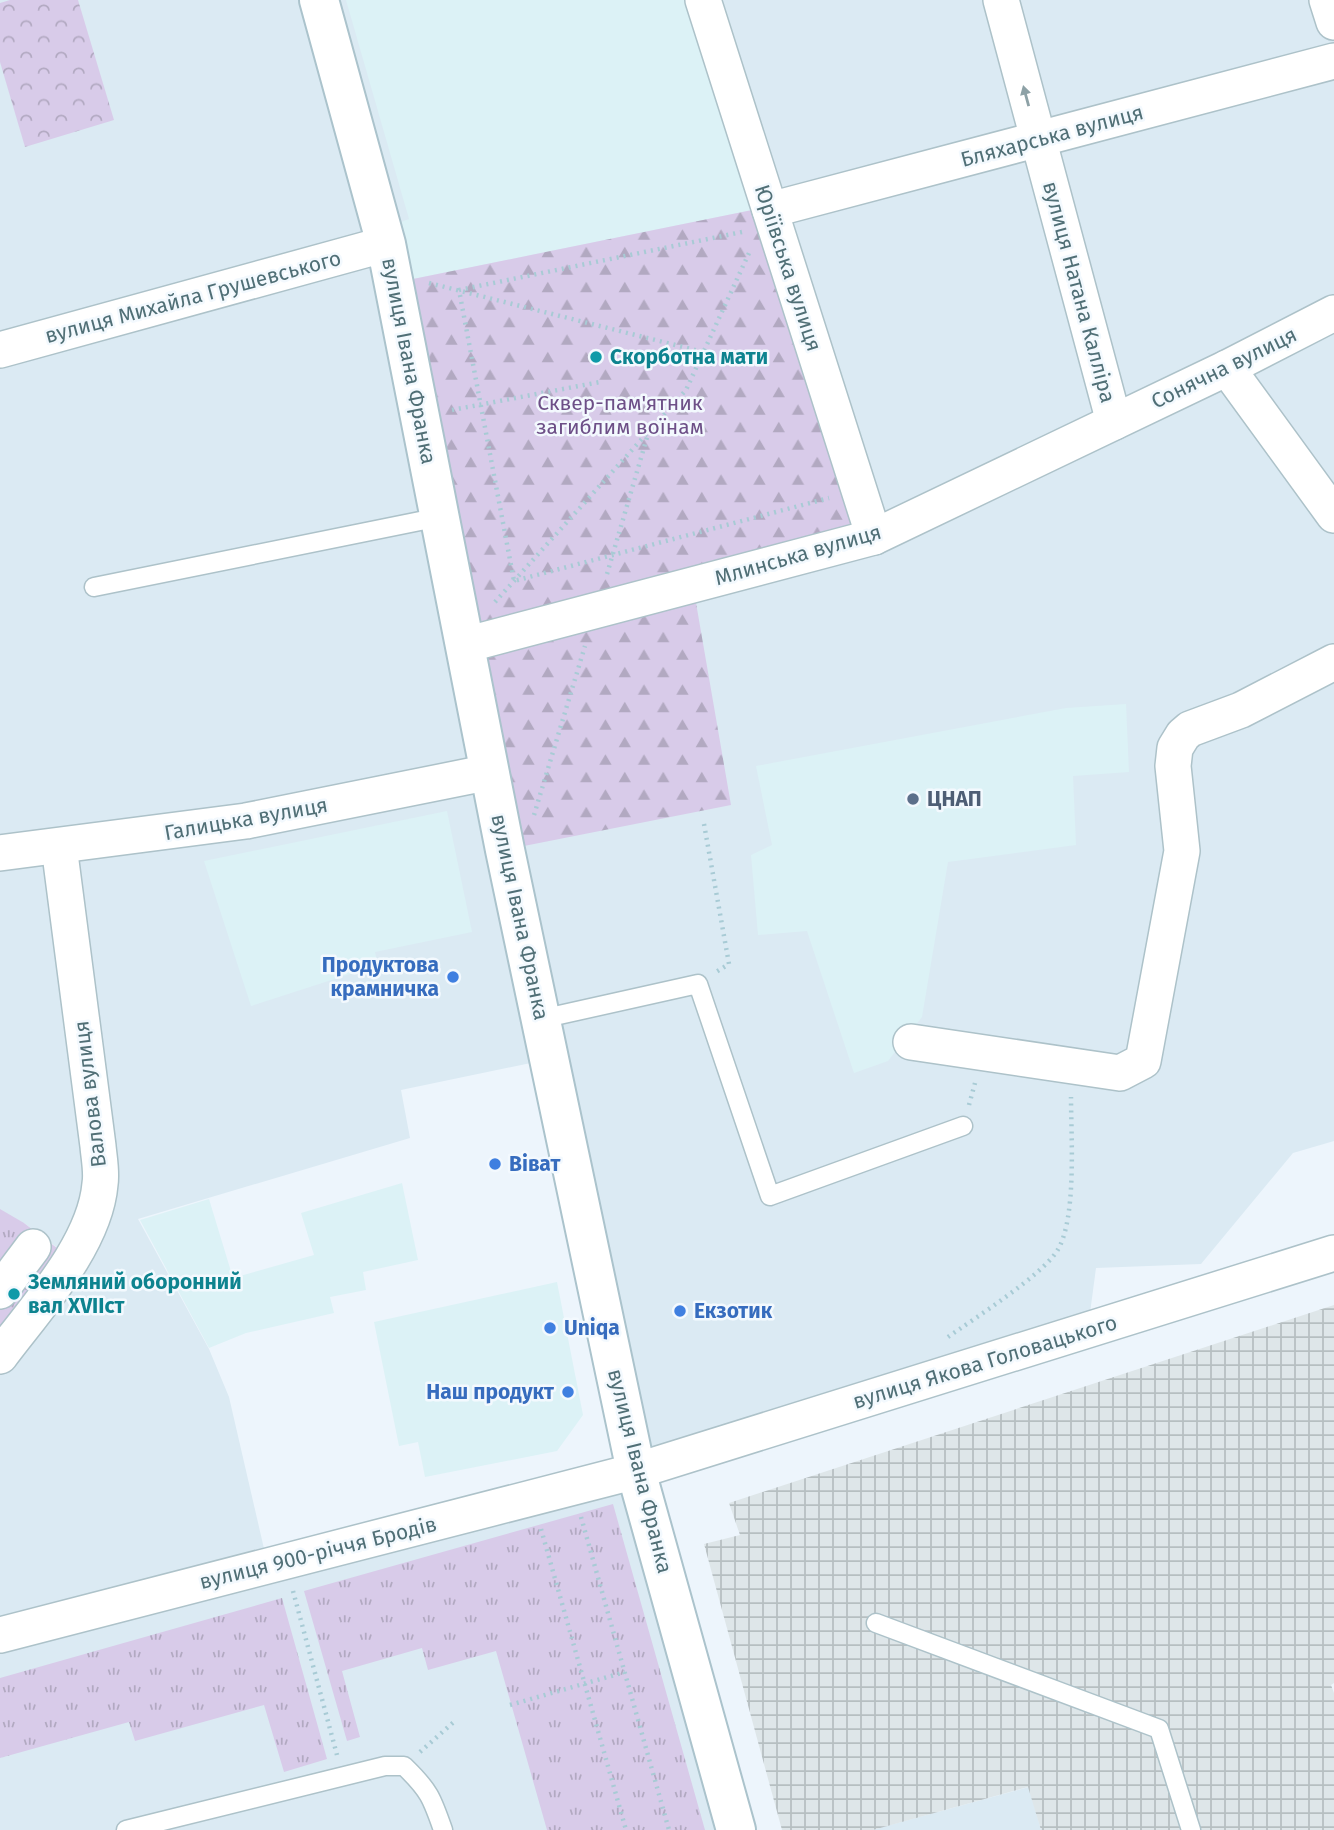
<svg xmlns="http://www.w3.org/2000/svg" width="1334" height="1830" viewBox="0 0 1334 1830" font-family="'Fira Sans',sans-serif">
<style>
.residential{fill:#dbeaf3}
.commercial{fill:#dcf2f6}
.industrial{fill:url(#industrial-grid)}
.grass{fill:url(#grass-tufts)}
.forest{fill:url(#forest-firs)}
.park{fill:url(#park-crowns)}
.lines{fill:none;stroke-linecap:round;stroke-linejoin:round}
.lane-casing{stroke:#adc2c9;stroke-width:21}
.street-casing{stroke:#adc2c9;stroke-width:38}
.secondary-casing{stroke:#abc3cc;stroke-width:42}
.path{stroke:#a8cbd5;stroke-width:4.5;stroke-dasharray:2 5;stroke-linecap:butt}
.lane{stroke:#fff;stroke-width:18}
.street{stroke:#fff;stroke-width:35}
.secondary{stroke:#fff;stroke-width:38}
.oneway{fill:#8da1a6}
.culture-dot{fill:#0f9aa8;stroke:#f3f9fe;stroke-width:2.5}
.service-dot{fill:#5c6f8a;stroke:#f3f9fe;stroke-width:2.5}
.shop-dot{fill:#3f7fe0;stroke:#f3f9fe;stroke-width:2.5}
.labels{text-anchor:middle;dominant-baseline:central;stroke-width:5;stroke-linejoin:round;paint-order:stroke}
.street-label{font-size:21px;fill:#506f76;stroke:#f3f9fe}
.culture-label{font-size:21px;font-weight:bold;fill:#0d838f;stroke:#f3f9fe;text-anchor:start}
.park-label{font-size:21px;fill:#6d4f87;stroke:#f3f9fe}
.service-label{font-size:21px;font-weight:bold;fill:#4e5e75;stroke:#f3f9fe;text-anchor:start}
.shop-label{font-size:21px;font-weight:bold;fill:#366cbe;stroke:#f3f9fe;text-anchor:start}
</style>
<defs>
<pattern id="industrial-grid" width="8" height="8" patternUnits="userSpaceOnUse" patternTransform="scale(1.75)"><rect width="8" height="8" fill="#dee6e9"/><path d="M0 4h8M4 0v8" fill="none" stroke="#b6bfc1"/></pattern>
<pattern id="grass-tufts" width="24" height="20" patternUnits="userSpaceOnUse" patternTransform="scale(1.75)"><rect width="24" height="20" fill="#d8cbe9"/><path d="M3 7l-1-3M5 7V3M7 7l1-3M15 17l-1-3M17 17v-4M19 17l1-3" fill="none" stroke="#b2a9c1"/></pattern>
<pattern id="forest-firs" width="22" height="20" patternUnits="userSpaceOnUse" patternTransform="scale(1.75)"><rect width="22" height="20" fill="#d8cbe9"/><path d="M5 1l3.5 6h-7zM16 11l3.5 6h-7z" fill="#b2a9c1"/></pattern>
<pattern id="park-crowns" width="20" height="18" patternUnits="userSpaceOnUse" patternTransform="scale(1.75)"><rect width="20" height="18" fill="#d8cbe9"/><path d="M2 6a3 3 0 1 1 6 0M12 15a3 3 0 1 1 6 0" fill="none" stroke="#b2a9c1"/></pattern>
</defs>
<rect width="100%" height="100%" fill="#edf5fc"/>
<g class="residential">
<polygon points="0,0 1327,0 1334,22 1334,1141 1293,1153 1201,1264 1096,1268 1088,1328 636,1470 550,1059 401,1090 410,1138 138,1219 209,1349 229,1397 268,1566 636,1471 736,1830 0,1830 0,1333 59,1249 24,1223 0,1255"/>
<polygon points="1029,1787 1041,1830 872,1830"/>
</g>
<g class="commercial">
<polygon points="346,0 696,0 762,208 413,279 401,222 409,219"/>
<polygon points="1126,704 1129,772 1073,776 1076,845 948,862 922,1017 888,1061 854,1073 807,931 758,935 751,855 772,845 756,766 1066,708"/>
<polygon points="447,811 472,932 375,952 378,965 251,1006 204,861"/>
<polygon points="402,1183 418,1260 363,1272 366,1290 330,1297 334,1313 246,1333 209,1348 140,1220 209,1199 233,1278 314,1255 301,1213"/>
<polygon points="557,1282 583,1415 557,1451 425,1477 418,1442 399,1446 374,1322"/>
</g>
<polygon class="industrial" points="1334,1305 1334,1683 1331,1685 1334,1693 1334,1830 1041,1830 1028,1787 873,1830 782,1830 704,1544 740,1535 729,1503"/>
<g class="grass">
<polygon points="0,1209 24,1223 61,1251 0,1332"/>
<polygon points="613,1504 705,1830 547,1830 496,1651 428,1670 422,1648 342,1671 360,1737 347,1741 304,1591"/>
<polygon points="282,1598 327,1759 284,1772 264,1705 135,1741 129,1722 0,1758 0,1678"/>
</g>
<polygon class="forest" points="762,208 861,530 695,597 731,805 524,846 413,279"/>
<polygon class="park" points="10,0 78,0 114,120 25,147 0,62 0,3"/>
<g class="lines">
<g class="lane-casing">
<g id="lane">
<polyline points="94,587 440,517"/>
<polyline points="541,1019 698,984 770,1196 963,1126"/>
<polyline points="876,1623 1159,1729 1191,1830"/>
<path d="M126,1830l259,-64h19c25,24 28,32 39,64"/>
</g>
</g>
<g class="street-casing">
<g id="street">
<polyline points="703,0 874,537"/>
<polyline points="1001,0 1114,422"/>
<polyline points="1327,0 1334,22"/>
<polyline points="770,210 1334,61"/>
<polyline points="0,350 386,244"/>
<polyline points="1227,368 1334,515"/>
<polyline points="465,645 874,537 1227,368 1334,313"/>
<polyline points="0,853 246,821 490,772"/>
<polyline points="911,1042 1120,1073 1143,1061 1182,851 1173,766 1175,748 1183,735 1190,729 1241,710 1334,662"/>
<polyline points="0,1291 33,1247"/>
<path d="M0,1356c35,-47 95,-111 100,-172 2,-12 -1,-26 -2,-38l-39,-300"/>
<polyline points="0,1635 636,1471 1334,1253"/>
</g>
</g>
<g class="secondary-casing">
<polyline id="secondary" points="319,0 386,244 505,850 636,1471 736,1830"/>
</g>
<g class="path">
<polyline points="742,232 459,290 514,581 829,498"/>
<polyline points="429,283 703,352"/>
<polyline points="452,410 600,382"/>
<polyline points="607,574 648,434"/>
<polyline points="495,602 686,390 749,253"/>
<polyline points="534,815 585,646"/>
<polyline points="704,824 729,964 716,972"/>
<polyline points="969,1105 975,1083"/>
<path d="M948,1337c27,-19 93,-61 109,-86 20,-31 14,-115 14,-154"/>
<polyline points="581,1517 669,1830"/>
<polyline points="541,1529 626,1830"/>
<polyline points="293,1591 337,1755"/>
<polyline points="510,1705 625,1672"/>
<polyline points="420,1752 456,1720"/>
</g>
<use href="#lane" class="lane"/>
<use href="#street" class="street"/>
<use href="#secondary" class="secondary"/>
</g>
<defs><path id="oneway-solid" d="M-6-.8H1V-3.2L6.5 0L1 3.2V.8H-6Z" transform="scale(1.75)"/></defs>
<use class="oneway" href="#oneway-solid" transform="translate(1026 96) rotate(-105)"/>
<g class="culture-dot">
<circle cx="596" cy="357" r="7"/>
<circle cx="14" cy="1294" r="7"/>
</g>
<circle class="service-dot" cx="913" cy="799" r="7"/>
<g class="shop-dot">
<circle cx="453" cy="977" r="7"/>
<circle cx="495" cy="1164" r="7"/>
<circle cx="680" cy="1311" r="7"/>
<circle cx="550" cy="1328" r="7"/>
<circle cx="568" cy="1392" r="7"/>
</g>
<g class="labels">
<g class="street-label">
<text transform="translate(1052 136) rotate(-15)">Бляхарська вулиця</text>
<text transform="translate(788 268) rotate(72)">Юріївська вулиця</text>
<text transform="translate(1079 292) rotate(75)">вулиця Натана Калліра</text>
<text transform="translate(193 297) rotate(-15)">вулиця Михайла Грушевського</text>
<text transform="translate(409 361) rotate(79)">вулиця Івана Франка</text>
<text transform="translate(1224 368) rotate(-26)">Сонячна вулиця</text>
<text transform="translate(798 555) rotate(-16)">Млинська вулиця</text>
<text transform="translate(246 819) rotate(-10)">Галицька вулиця</text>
<text transform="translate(520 917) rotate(78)">вулиця Івана Франка</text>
<text transform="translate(90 1094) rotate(-97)">Валова вулиця</text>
<text transform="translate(985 1362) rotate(-17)">вулиця Якова Головацького</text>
<text transform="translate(640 1471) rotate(76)">вулиця Івана Франка</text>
<text transform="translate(318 1553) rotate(-14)">вулиця 900-річчя Бродів</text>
</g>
<g class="culture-label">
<text x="610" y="357">Cкорботна мати</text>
<text x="28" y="1282">Земляний оборонний<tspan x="28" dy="24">вал XVIIст</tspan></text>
</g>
<g class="park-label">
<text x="620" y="403">Сквер-пам'ятник<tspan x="620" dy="24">загиблим воїнам</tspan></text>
</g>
<g class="service-label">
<text x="927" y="799">ЦНАП</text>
</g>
<g class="shop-label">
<text x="439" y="965" text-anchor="end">Продуктова<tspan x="439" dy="24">крамничка</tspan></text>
<text x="509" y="1164">Віват</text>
<text x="694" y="1311">Екзотик</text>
<text x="564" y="1328">Uniqa</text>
<text x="554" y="1392" text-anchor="end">Наш продукт</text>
</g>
</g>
</svg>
